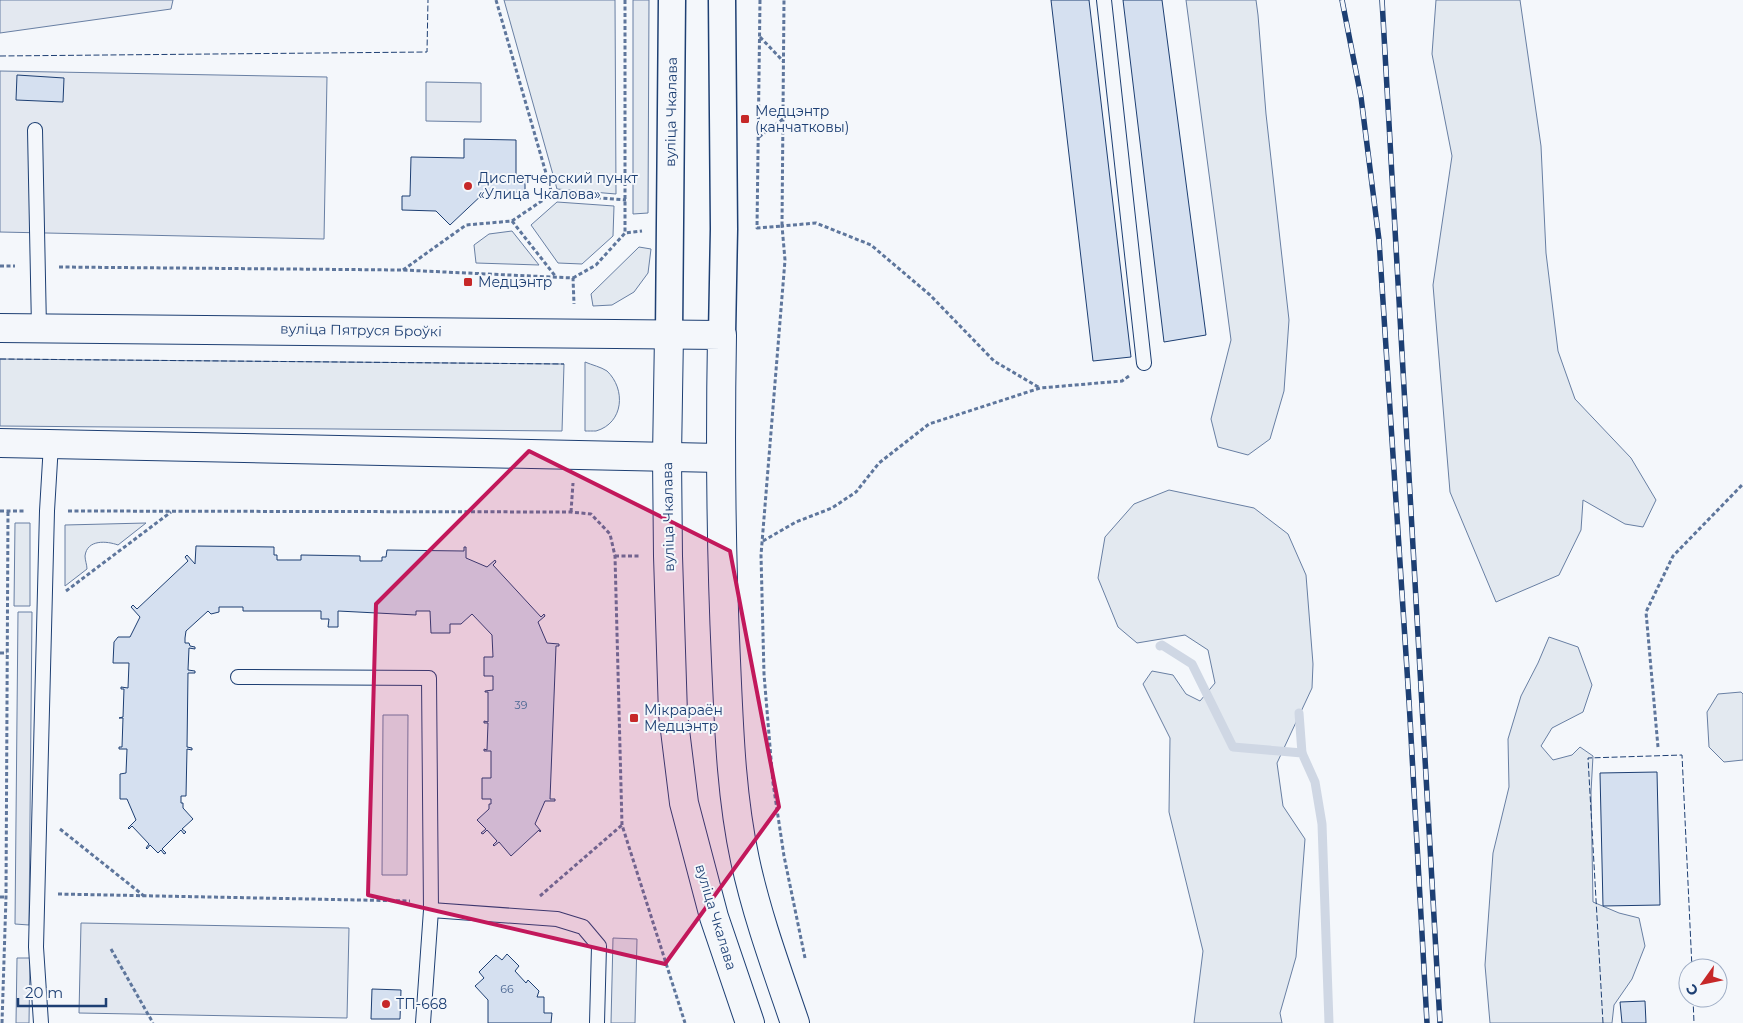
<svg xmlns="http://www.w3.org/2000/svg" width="1743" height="1023" viewBox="0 0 1743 1023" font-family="Montserrat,sans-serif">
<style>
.green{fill:#e3e9f0;stroke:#687fa3}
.parking{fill:#e3e8f0;stroke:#687fa3}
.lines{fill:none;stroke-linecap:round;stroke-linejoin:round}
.stream{stroke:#cfd7e4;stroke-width:9}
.building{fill:#d5e0f0;stroke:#1d3f73}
.service-casing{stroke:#1d3f73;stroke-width:16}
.minor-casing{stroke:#1d3f73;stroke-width:29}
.secondary-casing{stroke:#1d3f73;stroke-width:30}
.path{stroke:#5e769c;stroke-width:3;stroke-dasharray:4 2.5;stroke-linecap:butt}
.service{stroke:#f4f7fb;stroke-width:14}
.minor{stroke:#f4f7fb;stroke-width:26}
.secondary{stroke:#f4f7fb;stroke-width:28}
.rail-casing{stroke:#1d3f73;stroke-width:5.5}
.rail{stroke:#f4f7fb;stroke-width:4;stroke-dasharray:11;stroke-linecap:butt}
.fence{stroke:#1d3f73;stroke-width:1;stroke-dasharray:6 2.5;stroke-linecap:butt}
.marked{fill:#c2185b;fill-opacity:0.2;stroke:#c2185b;stroke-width:4;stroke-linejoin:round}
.poi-dot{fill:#c62828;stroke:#f4f7fb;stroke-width:2}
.labels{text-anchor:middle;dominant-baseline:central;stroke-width:4;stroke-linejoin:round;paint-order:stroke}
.number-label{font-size:11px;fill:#4b6792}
.poi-label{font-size:14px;fill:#1d3f73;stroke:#f4f7fb;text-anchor:start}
.street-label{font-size:14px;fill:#1d3f73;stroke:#f4f7fb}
</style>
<rect width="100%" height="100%" fill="#f4f7fb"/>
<g class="green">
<polygon points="504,0 615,0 616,194 557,189"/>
<polygon points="633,0 649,0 648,213 633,214"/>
<polygon points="1186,0 1256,0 1258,15 1266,114 1289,320 1284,391 1270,439 1248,455 1218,447 1211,419 1231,340"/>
<polygon points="1436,0 1520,0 1541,146 1546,253 1558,351 1575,399 1631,458 1656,500 1643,527 1625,524 1583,500 1581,530 1559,575 1496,602 1450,492 1433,285 1452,156 1432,54"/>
<polygon points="557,202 614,206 613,236 582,264 558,263 531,225"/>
<polygon points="512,231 539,265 476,263 474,245 489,234"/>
<polygon points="639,247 651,249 648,273 634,292 612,305 593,306 591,294"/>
<polygon points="0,359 564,364 562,431 0,426"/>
<path d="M585,362c7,3 16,5 22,9 19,18 17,52 -11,60 -3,0 -8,0 -11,0z"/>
<polygon points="1169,490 1254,508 1288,534 1306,575 1313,664 1312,688 1277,763 1283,806 1305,839 1296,957 1280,1013 1282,1023 1194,1023 1203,951 1169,812 1170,738 1143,684 1152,671 1173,675 1186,694 1200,701 1215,683 1208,650 1185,635 1137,643 1118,627 1098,578 1105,537 1134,504"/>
<polygon points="15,523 30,523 30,606 14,606"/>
<path d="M146,523l-28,22c-11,-4 -31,-6 -33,11 0,4 2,9 2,13l-22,17v-61z"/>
<polygon points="1549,637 1578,647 1592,685 1583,712 1552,728 1541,746 1553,760 1572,755 1580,747 1593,756 1591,792 1593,902 1619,913 1639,918 1645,946 1632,979 1614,1005 1612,1023 1490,1023 1485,965 1493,853 1509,787 1508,739 1521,696 1538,663"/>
<polygon points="1741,692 1743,694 1743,760 1724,762 1709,747 1707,712 1718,694"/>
</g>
<g class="parking">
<polygon points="0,0 173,0 171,9 0,33"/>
<polygon points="0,71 327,77 324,239 0,232"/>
<polygon points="426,82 481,83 481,122 426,121"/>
<polygon points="18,612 32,612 29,925 15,924"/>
<polygon points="383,715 408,715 407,875 382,875"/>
<polygon points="81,923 349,928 347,1018 79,1013"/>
<polygon points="613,938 637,939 635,1023 611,1023"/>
<polygon points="17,958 30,958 29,1023 16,1023"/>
</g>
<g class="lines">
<g class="stream">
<polyline points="1160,646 1162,645 1192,664 1233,747 1302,753 1315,782 1322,824 1329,1023"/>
<polyline points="1299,713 1302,753"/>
</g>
</g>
<g class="building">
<polygon points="1051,0 1089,0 1131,357 1093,361"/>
<polygon points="1123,0 1162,0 1206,335 1164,342"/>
<polygon points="17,75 64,78 63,102 16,100"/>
<polygon points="464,139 516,140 516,179 525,180 525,192 485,192 450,225 436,211 402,210 402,196 410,196 411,157 464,158"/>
<polygon points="196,546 274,547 274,555 277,555 277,560 301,560 301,555 360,556 360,561 382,561 382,557 386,557 387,550 464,551 464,547 466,547 466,558 487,567 495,560 496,562 493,565 541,617 544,614 545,616 538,622 547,643 559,644 559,646 556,646 550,799 555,799 555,801 545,801 535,824 541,831 540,832 539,830 511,856 499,842 494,846 493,845 497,841 487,830 483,834 481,833 486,829 477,820 489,809 489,804 491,804 491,799 482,799 482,778 491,778 491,751 484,751 484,749 487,750 488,723 484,723 484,721 488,722 488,692 485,692 485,691 493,690 493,676 484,676 484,657 493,657 492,635 472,614 461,624 450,624 450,633 431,633 430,611 416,611 416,615 338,611 338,627 328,627 329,619 321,619 321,611 243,611 243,607 219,607 219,612 211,614 208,611 186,631 185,638 185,643 189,643 190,646 195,647 195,649 189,648 188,670 195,671 195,673 188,673 187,747 192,748 192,750 187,749 186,796 181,796 181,803 183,803 183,808 193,819 182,829 186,832 184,834 181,830 162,849 166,853 164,854 161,850 158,853 150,845 147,849 146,848 149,844 132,826 129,829 128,828 136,820 127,799 120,799 120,774 126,773 127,749 119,749 119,747 122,747 123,718 119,718 123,717 124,689 121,689 121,687 128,688 129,663 113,663 114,642 118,637 130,637 140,617 131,607 133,605 137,609 188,561 185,557 187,555 195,564"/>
<polygon points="1657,772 1660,905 1603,906 1600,773"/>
<polygon points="507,954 519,966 515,971 526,983 528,980 539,991 537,997 544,997 544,1013 552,1013 551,1023 488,1023 488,1000 475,986 484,978 479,972 496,955 502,960"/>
<polygon points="372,989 401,990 400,1019 371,1019"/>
<polygon points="1645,1001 1646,1023 1622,1023 1620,1002"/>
</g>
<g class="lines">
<g class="service-casing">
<g id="service">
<polyline points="1104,0 1144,363"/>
<polyline points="35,130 39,328"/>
<polyline points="238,677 429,678 431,910 423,1023"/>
<polyline points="431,910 557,919 583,927 599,946 597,1023"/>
<polyline points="41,1023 36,947 47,511 51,444"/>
</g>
</g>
<g class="minor-casing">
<g id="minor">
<polyline points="722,0 724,229 722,335"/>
<polyline points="669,334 672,0"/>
</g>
</g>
<g class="secondary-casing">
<g id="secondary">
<path d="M0,328l722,7c-2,109 -1,217 4,326 3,67 5,134 19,199 12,56 32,110 50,163"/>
<polyline points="669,334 667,457 668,556 673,714 684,803 714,917 750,1023"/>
<polyline points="0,443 720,458"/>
</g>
</g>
<g class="path">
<polyline points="496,0 552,194 626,200"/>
<polyline points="625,0 625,233"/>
<polyline points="760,0 757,228 782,226 784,0"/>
<polyline points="760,37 783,61"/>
<polyline points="759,137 783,119"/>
<polyline points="512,221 556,277"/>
<polyline points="0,266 15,266"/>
<polyline points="59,267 402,270 573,278 574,304"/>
<polyline points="403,270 466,225 512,221 552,194"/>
<polyline points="573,278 596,265 625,233 642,231"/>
<polyline points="0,511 25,511"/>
<polyline points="68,511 571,512 591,514 610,534 615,556 622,825 685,1023"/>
<polyline points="571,512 573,483"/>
<polyline points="763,541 796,522 832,508 856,492 879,463 929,424 1040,388 1122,381 1129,376"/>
<polyline points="615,556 639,556"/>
<polyline points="66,591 171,512"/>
<polyline points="0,653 7,653"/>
<polyline points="1658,747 1646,612 1673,556 1743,484"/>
<polyline points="60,829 144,896"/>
<polyline points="58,894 410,901"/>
<polyline points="540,896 622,825"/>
<polyline points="0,897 6,897"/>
<polyline points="111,949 153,1023"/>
<polyline points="805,958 784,856 773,783 764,674 761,555 785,260 782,226 816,223 871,245 930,295 994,361 1040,388"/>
<polyline points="2,1023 6,897 8,511"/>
</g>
<use href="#service" class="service"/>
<use href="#minor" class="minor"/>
<use href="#secondary" class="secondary"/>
<g class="rail-casing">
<g id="rail">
<polyline points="1342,0 1361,97 1379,240 1409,701 1427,1023"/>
<polyline points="1382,0 1440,1023"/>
</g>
</g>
<use href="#rail" class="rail"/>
<g class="fence">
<polyline points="0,56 427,52 428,0"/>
<polyline points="0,359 564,364"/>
<polyline points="1693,998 1694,1023"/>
<polyline points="1603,1023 1588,758 1682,755 1692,968"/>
</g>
</g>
<path class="marked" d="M529,451l201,100 49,256 -114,157 -297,-69 8,-291z"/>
<g class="poi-dot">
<rect x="740" y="114" width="10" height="10" rx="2.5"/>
<circle cx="468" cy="186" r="5"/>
<rect x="463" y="277" width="10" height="10" rx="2.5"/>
<rect x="629" y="713" width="10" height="10" rx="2.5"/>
<circle cx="386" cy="1004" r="5"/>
</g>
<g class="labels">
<g class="number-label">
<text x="521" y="705">39</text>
<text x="507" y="989">66</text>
</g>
<g class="poi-label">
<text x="755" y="111">Медцэнтр<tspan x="755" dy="16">(канчатковы)</tspan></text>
<text x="478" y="178">Диспетчерский пункт<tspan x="478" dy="16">«Улица Чкалова»</tspan></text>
<text x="478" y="282">Медцэнтр</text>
<text x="644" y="710">Мікрараён<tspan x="644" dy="16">Медцэнтр</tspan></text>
<text x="396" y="1004">ТП-668</text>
</g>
<g class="street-label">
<text transform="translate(671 112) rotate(-89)">вуліца Чкалава</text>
<text transform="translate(361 330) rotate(1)">вуліца Пятруся Броўкі</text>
<text transform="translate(668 517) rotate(-91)">вуліца Чкалава</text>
<text transform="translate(716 917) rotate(73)">вуліца Чкалава</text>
</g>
</g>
<g transform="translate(1703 983) rotate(237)"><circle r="24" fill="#f4f7fb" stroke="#9eadc5"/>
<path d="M0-4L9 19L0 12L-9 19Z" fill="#c62828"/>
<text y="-8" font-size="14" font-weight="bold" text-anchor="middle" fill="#1d3f73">С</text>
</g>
<path d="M18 998v8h88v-8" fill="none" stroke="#1d3f73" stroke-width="2.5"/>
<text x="25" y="998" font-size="15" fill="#1d3f73" stroke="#f4f7fb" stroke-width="4" paint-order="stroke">20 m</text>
</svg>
